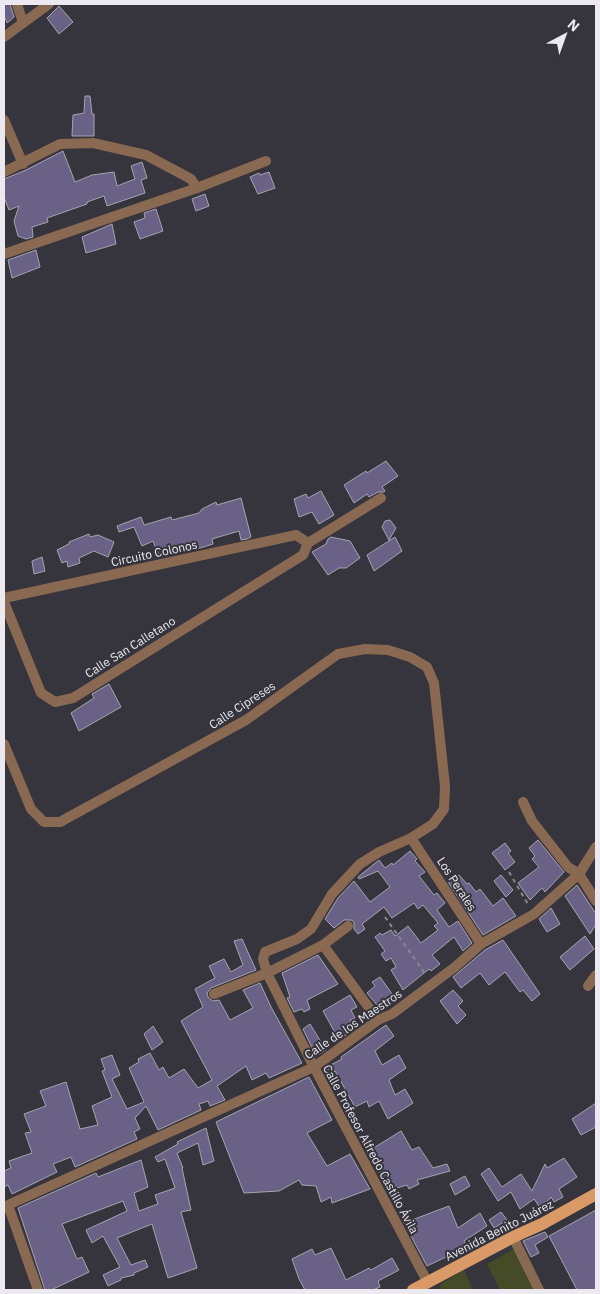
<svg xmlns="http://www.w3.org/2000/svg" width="600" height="1294" viewBox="0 0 600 1294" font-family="'IBM Plex Sans',sans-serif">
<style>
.green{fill:#454b26}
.building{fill:#6a6186;stroke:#a6a4ae}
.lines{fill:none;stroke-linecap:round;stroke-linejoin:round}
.path{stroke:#8a8890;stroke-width:2;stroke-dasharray:4 4;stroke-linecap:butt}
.minor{stroke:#896951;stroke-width:10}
.major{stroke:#da9a67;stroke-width:12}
.labels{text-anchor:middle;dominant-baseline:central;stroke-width:4;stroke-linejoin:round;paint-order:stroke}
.street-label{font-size:12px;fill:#eceaf0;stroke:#36343d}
</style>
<rect width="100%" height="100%" fill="#36343d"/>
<g class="green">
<polygon points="514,1249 533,1290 500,1290 487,1264"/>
<polygon points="464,1270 473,1290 442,1290 439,1285"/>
</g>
<g class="building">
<polygon points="4,4 10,4 14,17 7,23 4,15"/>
<polygon points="59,6 73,22 59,34 47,18"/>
<polygon points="85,96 90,96 92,114 94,114 94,136 72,136 73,115 84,113"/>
<polygon points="63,151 75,182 92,175 114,172 117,186 135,179 131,166 142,162 147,178 141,180 145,193 107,206 104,196 87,202 87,204 47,218 48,222 32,227 33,237 26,239 18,236 14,221 19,206 9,210 4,197 4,179 26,170"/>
<polygon points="269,172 275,188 258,194 250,177 259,173 260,175"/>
<polygon points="205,194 209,206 196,211 192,199"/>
<polygon points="156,209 163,231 140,239 134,222 145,218 144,213"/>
<polygon points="112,224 116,244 86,253 82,237"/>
<polygon points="36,250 40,267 12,278 8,260"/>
<polygon points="386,461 398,476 382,487 385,491 384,492 378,492 369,497 367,494 354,503 344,485 366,471 367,473"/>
<polygon points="321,491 334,515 319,524 312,512 299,517 294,499 306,494 308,498"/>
<polygon points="241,498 251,537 247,539 241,540 239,531 212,539 213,544 197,549 195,541 158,554 153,541 142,546 134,527 119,532 117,526 141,517 144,525 171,517 172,520 199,513 202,509 216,502 217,505"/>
<polygon points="390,520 396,528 389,540 382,527 385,521"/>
<polygon points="89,534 90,537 98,535 114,542 108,557 94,551 79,558 80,563 68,567 67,561 62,563 57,550 69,544 69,542"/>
<polygon points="331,537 350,541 360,558 346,568 339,568 328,575 312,552 326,544 328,539"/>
<polygon points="395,537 402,551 374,571 367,555"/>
<polygon points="42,557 45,571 34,574 32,561"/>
<polygon points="109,684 121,707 79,731 71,713 94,698 92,694"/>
<polygon points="538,840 564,872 545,892 542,888 530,900 518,883 539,867 532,859 535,856 529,848"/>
<polygon points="505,843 511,851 508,853 515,862 505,870 492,853"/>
<polygon points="410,851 417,859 415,861 425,872 419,876 434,895 437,893 445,903 437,910 449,927 458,921 472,943 463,951 454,937 432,955 440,964 431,971 429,969 403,990 391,970 396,967 391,958 386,961 381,954 385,951 375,937 380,933 382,935 391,930 395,936 408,926 421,943 438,930 434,926 438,923 423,905 418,909 414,903 392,918 384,907 362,924 365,929 358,934 354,929 354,922 351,920 344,920 334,928 325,919 338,898 354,881 370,902 390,887 378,871 359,879 358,877 379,860 385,868 392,863 393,865"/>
<polygon points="459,875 467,884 469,883 476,892 480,889 493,906 503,898 516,916 483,935 448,882"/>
<polygon points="501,875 513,890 506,897 494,881"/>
<polygon points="577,885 596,914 596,924 590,934 565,896"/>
<polygon points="551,908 560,924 547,932 539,919"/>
<polygon points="585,936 594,949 570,970 560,957"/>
<polygon points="242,939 256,970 211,988 207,993 208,997 213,1001 219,1000 230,1020 253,1008 243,990 260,983 271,1007 302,1063 269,1078 266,1073 252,1080 246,1066 217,1086 225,1100 210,1106 208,1101 199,1104 201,1110 158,1130 146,1106 135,1118 140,1129 134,1132 137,1139 75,1167 71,1157 53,1164 57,1172 12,1194 8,1185 4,1187 4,1171 11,1168 9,1161 32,1153 25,1133 31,1132 24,1114 46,1106 40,1091 66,1082 80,1129 98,1125 92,1106 112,1097 102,1071 105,1070 101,1059 112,1055 120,1075 112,1079 127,1109 144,1102 129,1068 139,1062 138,1059 150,1053 159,1070 163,1067 169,1078 184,1069 198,1088 212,1080 181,1021 203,1007 195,989 215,978 209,966 224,959 231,972 243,965 234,941"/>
<polygon points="503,940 540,994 532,1001 523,990 520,992 505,972 489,985 480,973 461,988 453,977 485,950"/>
<polygon points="318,955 338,984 307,1000 310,1009 304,1012 302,1009 294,1012 287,998 290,997 282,973"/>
<polygon points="380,977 395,998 381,1010 367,993 375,986 372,982"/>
<polygon points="453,990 463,1001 458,1006 466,1015 457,1024 440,1001"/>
<polygon points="350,995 357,1007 351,1010 355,1018 350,1020 355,1028 339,1040 323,1011"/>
<polygon points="310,1024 326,1050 316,1056 303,1029"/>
<polygon points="386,1025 394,1036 375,1051 382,1065 399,1055 406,1068 389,1080 395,1095 405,1089 413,1103 388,1119 379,1101 369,1107 367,1101 355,1107 335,1071 326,1076 323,1069 342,1059 341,1057"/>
<polygon points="153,1026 163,1042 152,1050 144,1034"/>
<polygon points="309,1077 332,1120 307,1133 327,1166 350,1154 370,1189 332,1203 331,1197 321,1202 316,1186 302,1185 299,1180 279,1191 244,1193 216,1122"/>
<polygon points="596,1103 596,1127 581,1135 572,1119"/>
<polygon points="206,1128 214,1161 203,1165 198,1143 177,1153 183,1168 182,1168 191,1210 181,1212 197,1268 168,1278 152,1224 117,1238 131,1265 145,1260 148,1267 134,1273 134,1275 121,1278 121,1280 108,1286 103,1275 120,1267 103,1236 92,1243 86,1230 127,1211 123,1201 62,1224 77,1259 82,1257 89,1272 51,1290 45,1290 18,1208 96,1173 98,1177 141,1160 148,1187 134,1193 139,1211 158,1204 155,1195 175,1188 165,1159 158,1162 155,1157 178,1144 177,1142"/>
<polygon points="401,1131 412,1150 419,1147 433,1168 447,1164 450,1171 417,1180 419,1184 409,1189 407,1185 390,1190 367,1152"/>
<polygon points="564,1158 577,1177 559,1189 563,1197 554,1202 551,1197 541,1209 534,1199 520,1209 511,1192 498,1201 481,1174 489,1168 502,1187 521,1174 532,1191 545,1164 547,1168"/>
<polygon points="465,1176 470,1186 455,1195 450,1184"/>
<polygon points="449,1206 458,1228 480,1213 487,1226 464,1241 467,1247 427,1266 404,1223"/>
<polygon points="596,1210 596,1290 577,1290 549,1236"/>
<polygon points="501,1212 507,1220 494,1228 489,1220"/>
<polygon points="545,1232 548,1237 535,1245 539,1253 531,1257 523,1241"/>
<polygon points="331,1248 346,1280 369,1268 371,1270 392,1258 399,1270 378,1281 380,1287 373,1290 305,1290 299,1279 292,1259 312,1249 315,1255"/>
</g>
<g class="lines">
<g class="path">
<polyline points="509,872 529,906"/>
<polyline points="385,917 426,975"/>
</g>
<g class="minor">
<polyline points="17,4 23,23"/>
<polyline points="4,37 49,4"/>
<polyline points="4,120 23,164"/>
<polyline points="4,172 60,144 93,143 146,155 191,179 197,188"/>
<polyline points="4,254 197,188 266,161"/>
<polyline points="308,543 381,498"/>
<polyline points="4,598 296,535 308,543"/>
<polyline points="4,602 41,693 55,702 73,698 303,555 308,543"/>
<polyline points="4,744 31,809 44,822 60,822 246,720 338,654 365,649 388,650 410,657 427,667 434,683 445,786 444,809 433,824 411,838 379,852 360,864 332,894 311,929 297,939 265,952 263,959 267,973 314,1067 428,1283"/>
<polyline points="523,802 532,821 568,867 579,874 596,901"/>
<polyline points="411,838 481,944"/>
<polyline points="323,945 378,1020"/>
<polyline points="588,986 596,975"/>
<polyline points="214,994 267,973 323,945 348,926"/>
<polyline points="513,1237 539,1290"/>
<polyline points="38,1290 8,1205 314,1067 378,1020 392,1014 455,967 481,944 534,914 579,874 596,847"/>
</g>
<polyline class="major" points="413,1290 513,1237 542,1224 596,1194"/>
</g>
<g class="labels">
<g class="street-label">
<text transform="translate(154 553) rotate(-12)">Circuito Colonos</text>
<text transform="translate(130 647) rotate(-32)">Calle San Calletano</text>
<text transform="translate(242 705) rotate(-33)">Calle Cipreses</text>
<text transform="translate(457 884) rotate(57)">Los Perales</text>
<text transform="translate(353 1024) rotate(-34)">Calle de los Maestros</text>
<text transform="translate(371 1149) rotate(62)">Calle Profesor Alfredo Castillo Ávila</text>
<text transform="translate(499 1230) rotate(-27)">Avenida Benito Juárez</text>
</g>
</g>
<rect width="600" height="1294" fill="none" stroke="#eceaf0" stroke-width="10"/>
<g transform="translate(565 35) rotate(41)" stroke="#36343d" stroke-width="4" paint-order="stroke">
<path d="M0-4L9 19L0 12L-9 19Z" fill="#eceaf0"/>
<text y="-8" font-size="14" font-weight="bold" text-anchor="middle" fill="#eceaf0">N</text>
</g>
</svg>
